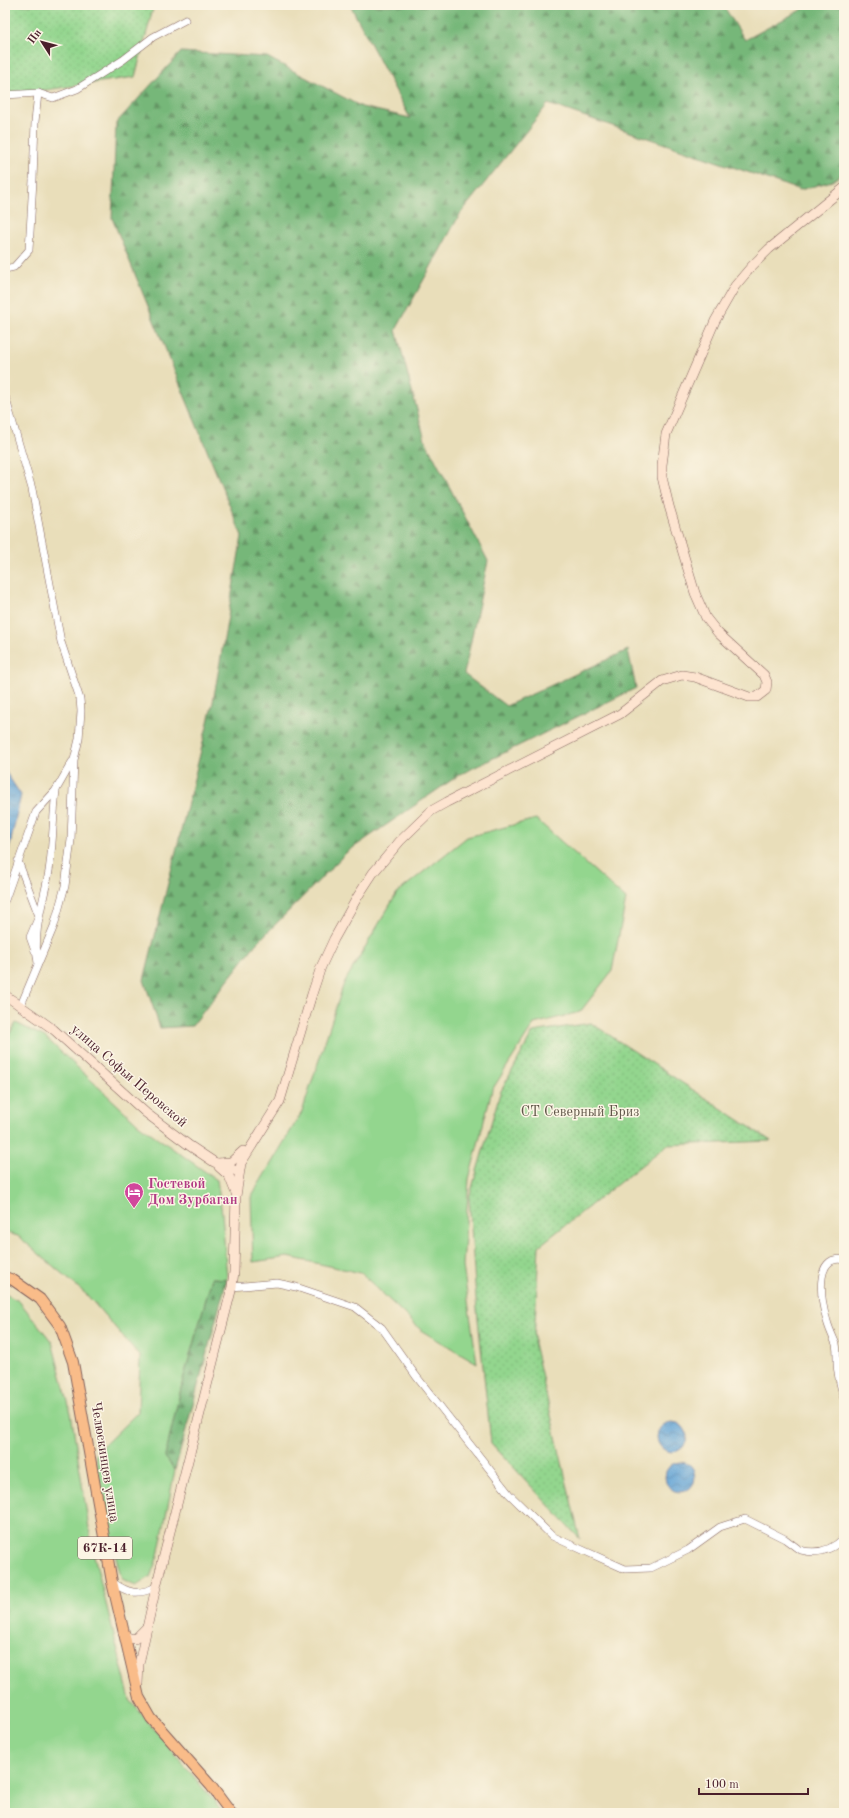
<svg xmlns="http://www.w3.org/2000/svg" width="849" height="1818" viewBox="0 0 849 1818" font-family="'Old Standard TT',serif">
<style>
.grass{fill:#93d68e;stroke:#6e7a5c}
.forest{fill:url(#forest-firs);stroke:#606b52}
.garden{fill:url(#garden-dots);stroke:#6e7a5c}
.water{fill:url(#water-waves);stroke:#566280}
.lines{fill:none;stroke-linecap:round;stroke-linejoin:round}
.street-casing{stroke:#82625d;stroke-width:8}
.secondary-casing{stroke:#82625d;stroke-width:10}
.primary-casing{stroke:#82625d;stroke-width:12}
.street{stroke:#fff;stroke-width:7}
.secondary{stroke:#fde4d0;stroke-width:9}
.primary{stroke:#f9bc89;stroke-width:10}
.labels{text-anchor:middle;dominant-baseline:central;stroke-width:3;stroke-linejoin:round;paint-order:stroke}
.shield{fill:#fcf5e5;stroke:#7f5f63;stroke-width:1}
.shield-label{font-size:13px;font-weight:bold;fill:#4a1f2b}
.street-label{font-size:14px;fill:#4a1f2b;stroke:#fcf5e5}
.park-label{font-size:14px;fill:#605649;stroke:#fcf5e5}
.hotel-label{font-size:14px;font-weight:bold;fill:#b23c85;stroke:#fcf5e5;text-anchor:start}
</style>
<defs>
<pattern id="forest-firs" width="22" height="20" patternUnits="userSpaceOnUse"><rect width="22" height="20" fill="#76b779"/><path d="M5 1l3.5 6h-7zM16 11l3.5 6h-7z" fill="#639463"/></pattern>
<pattern id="garden-dots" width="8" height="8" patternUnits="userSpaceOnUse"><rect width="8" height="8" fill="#93d68e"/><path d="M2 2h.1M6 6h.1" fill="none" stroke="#80b77b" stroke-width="1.8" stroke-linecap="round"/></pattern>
<pattern id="water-waves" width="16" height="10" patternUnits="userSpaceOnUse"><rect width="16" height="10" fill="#63a4d6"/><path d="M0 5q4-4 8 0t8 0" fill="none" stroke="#5485ae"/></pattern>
</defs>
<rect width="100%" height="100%" fill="#fcf5e5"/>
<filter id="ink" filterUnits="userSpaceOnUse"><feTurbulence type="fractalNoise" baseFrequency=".025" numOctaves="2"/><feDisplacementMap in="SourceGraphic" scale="8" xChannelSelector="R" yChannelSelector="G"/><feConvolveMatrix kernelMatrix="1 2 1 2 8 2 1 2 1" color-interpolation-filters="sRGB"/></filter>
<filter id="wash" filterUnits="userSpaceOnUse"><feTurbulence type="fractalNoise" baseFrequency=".012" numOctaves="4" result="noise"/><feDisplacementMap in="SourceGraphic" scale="16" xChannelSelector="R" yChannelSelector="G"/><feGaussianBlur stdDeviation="0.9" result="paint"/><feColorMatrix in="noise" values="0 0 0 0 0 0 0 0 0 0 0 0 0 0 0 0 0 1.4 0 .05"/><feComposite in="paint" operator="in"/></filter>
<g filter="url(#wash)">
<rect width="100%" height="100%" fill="#e9deba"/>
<g class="grass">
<polygon points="536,819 626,899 612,971 580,1012 534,1024 492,1090 469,1179 463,1266 477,1363 422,1331 361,1273 288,1257 253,1262 251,1197 302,1112 344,983 397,893 467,837"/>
<polygon points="16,1023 45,1037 138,1124 217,1180 222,1213 227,1279 212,1278 183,1380 165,1457 175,1470 158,1556 150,1577 136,1586 122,1580 107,1525 95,1454 138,1412 140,1356 87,1295 18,1236 5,1232 5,1042"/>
<polygon points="5,1294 19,1301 52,1342 71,1413 92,1547 130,1700 224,1813 5,1813"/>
</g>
<g class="forest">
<polygon points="350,5 723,5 745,40 810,5 844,5 844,173 832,181 800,190 548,104 460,214 396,330 425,440 488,561 464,674 506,706 628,650 636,688 459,775 347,852 255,945 192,1026 160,1028 144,980 213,702 242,536 112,218 116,123 181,52 267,57 362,107 410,118"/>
<polygon points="212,1278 227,1279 175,1470 165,1457 183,1380"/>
</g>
<g class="garden">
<polygon points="5,5 154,5 135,77 5,96"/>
<polygon points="591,1023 771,1141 667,1145 539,1246 534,1343 580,1539 491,1443 476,1300 469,1198 500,1093 533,1032"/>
</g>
<g class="water">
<polygon points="5,771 21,795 5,868"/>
<circle cx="672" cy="1437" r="15"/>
<circle cx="680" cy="1477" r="15"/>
</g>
</g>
<g filter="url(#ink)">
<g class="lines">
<g class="street-casing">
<g id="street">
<polyline points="5,95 38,93"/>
<polyline points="5,269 14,267 29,250 33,180 35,122 38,93 53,98 77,89 123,60 153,37 185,20"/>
<polyline points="5,396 32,489 61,642 80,699 81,711 79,739 74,760 71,840 65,886 54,926 21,1005"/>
<polyline points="18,861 39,916 30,937 35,951"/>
<polyline points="5,900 36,812 56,790 72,762"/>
<path d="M38,963c-6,-32 6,-62 11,-92 4,-26 4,-54 7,-81"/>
<path d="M844,1260c-31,-7 -23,44 -17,61 2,8 6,16 9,23 2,10 0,19 2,28 1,9 4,18 6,27"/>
<polyline points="232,1287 277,1283 296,1287 355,1307 382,1328 416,1376 509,1494 552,1536 567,1543 625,1569 651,1568 688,1550 720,1527 745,1519 785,1539 797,1548"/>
<path d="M800,1550c18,5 32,0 44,-12"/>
<path d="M112,1582c16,11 25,14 44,5"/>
</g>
</g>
<g class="secondary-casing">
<g id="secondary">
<polyline points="5,995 53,1029 146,1113 190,1146 214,1162 239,1172"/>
<polyline points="218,1163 231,1162 243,1151"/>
<polyline points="219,1167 229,1176 235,1191"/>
<polyline points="123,1633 129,1638 135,1639 146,1628"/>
<polyline points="138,1684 139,1664 156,1587 232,1287 234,1272 236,1196 241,1163 280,1101 312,994 321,967 334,939 358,896 373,873 400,841 431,811 447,802 620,714 662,681 682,675 695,677 749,697 757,697 766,690 767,682 764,675 718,633 706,618 695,593 669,506 662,477 662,465 666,434 715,321 735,286 751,267 769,249 844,188"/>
</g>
</g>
<g class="primary-casing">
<polyline id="primary" points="5,1277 13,1280 40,1299 60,1326 73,1362 112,1582 139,1697 151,1718 211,1786 231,1813"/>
</g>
<use href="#street" class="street"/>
<use href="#secondary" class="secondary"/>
<use href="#primary" class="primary"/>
</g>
</g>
<defs>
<g id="hotel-pin" transform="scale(1)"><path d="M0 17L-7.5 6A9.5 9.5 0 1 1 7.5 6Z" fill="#d1479c" stroke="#fcf5e5"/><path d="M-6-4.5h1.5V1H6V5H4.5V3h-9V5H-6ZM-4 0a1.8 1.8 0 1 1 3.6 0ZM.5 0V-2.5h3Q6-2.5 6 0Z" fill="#fff"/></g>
</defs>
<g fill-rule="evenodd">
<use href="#hotel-pin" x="134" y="1192"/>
</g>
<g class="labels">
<rect class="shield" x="78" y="1537" width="54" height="22" rx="3"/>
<g class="shield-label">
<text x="105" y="1548">67К-14</text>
</g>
<g class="street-label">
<text transform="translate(129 1076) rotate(41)">улица Софьи Перовской</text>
<text transform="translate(105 1462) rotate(81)">Челюскинцев улица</text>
</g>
<g class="park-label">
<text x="580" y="1112">СТ Северный Бриз</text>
</g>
<g class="hotel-label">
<text x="148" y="1184">Гостевой<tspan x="148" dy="16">Дом Зурбаган</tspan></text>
</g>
</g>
<rect width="849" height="1818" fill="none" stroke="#fcf5e5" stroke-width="20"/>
<g transform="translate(42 42) rotate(306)" stroke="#fcf5e5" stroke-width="3" paint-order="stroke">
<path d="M0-3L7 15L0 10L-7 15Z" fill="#4a1f2b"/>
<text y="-6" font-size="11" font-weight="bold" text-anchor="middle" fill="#4a1f2b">Пн</text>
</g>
<path d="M699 1788v6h109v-6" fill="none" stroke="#4a1f2b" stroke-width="2"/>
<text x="705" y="1788" font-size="12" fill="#4a1f2b" stroke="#fcf5e5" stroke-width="3" paint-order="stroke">100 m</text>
</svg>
